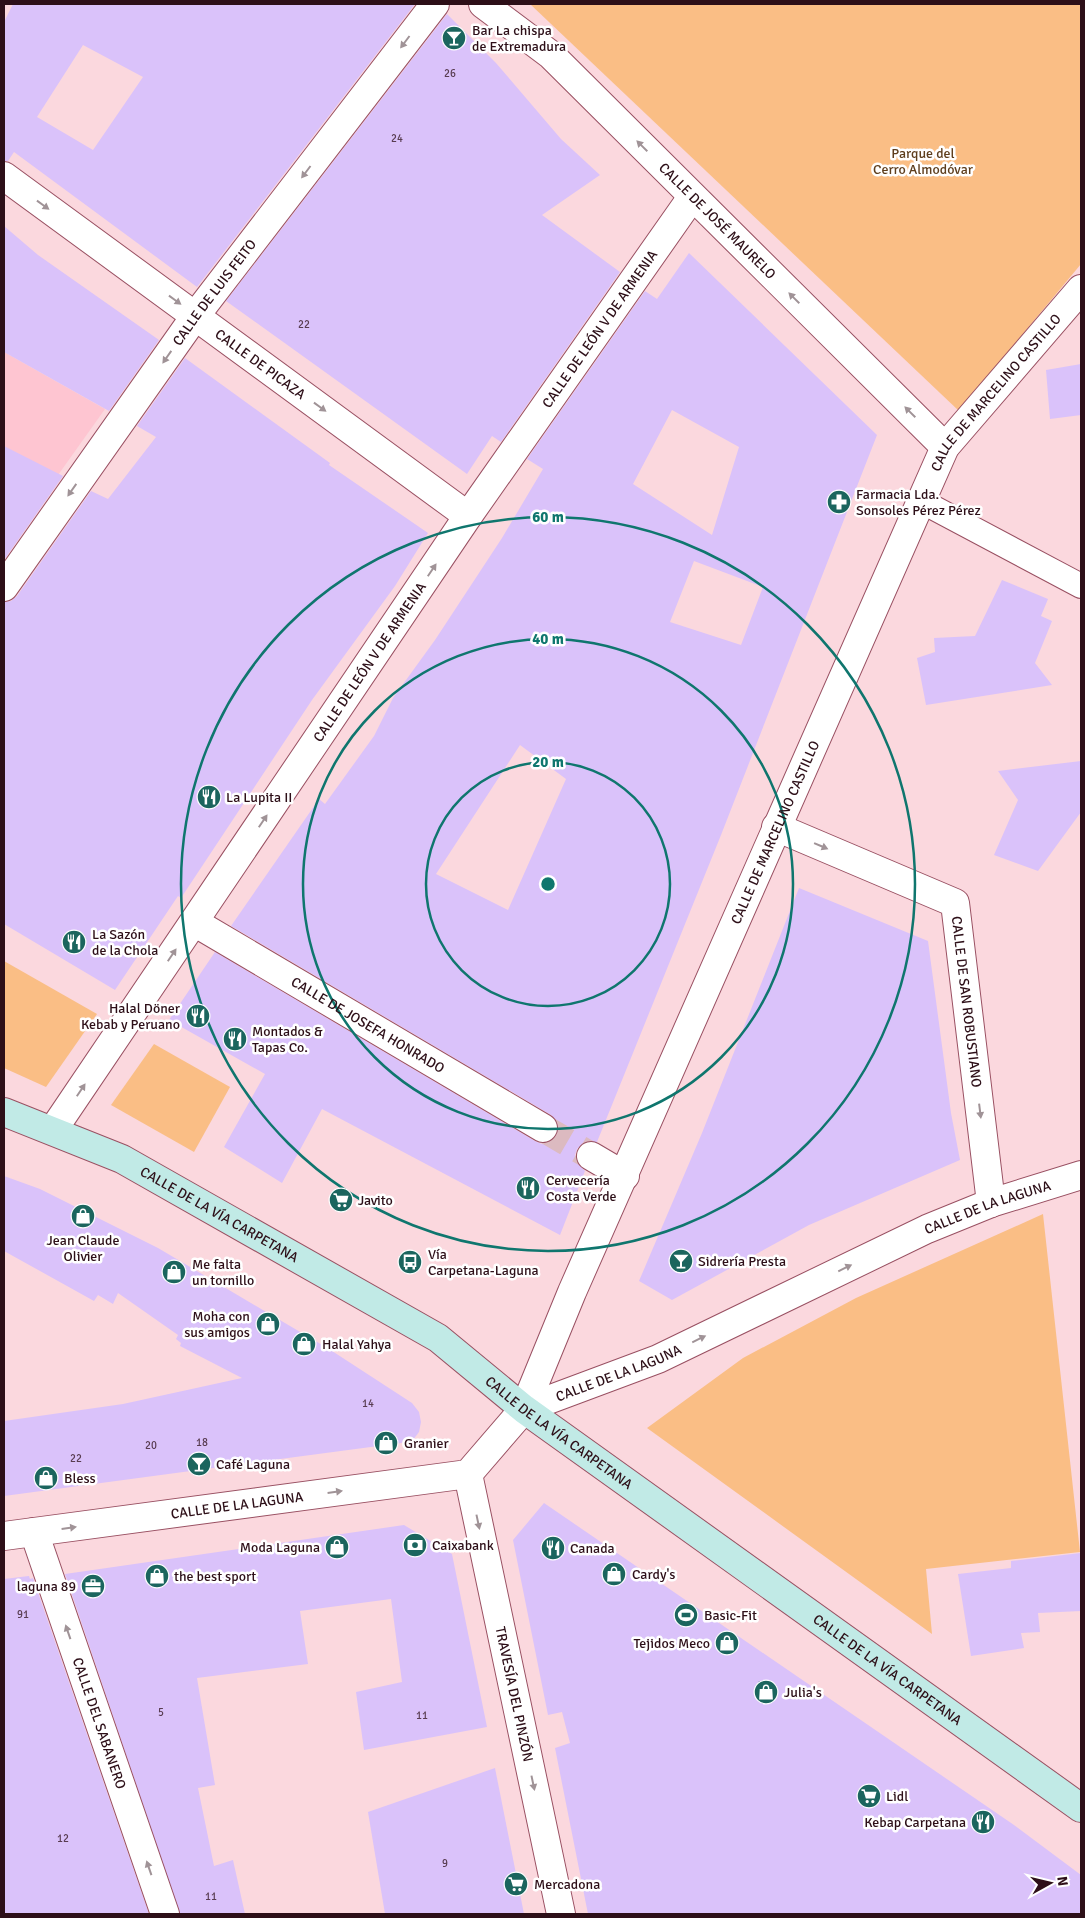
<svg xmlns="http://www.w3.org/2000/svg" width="1085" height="1918" viewBox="0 0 1085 1918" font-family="Signika,sans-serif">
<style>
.built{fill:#fec5d1}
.green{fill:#fabe85}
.building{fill:#dac2fa;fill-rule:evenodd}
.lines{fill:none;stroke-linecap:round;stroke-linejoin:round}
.street-tunnel{stroke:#dcbac0;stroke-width:28;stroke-dasharray:28 14;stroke-linecap:butt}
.lane-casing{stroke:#995062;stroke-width:26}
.street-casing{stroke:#995062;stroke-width:30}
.secondary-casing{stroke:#995062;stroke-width:30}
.lane{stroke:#fff;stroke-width:24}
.street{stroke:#fff;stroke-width:28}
.secondary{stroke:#c1eae6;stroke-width:28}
.oneway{fill:#a09397}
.ring{fill:none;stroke:#0f766e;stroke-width:2.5}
.labels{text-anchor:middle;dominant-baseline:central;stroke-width:5;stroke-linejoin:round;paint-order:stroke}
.number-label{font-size:11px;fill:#583c50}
.poi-label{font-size:14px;fill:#2d0f18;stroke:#fff;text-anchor:start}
.park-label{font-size:14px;fill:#5e3e1d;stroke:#fff}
.street-label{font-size:14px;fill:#2d0f18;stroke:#fff}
.centre{fill:#0f766e;stroke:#fff;stroke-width:2.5}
.ring-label{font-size:15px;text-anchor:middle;font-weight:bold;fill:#0f766e;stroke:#fff;stroke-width:5;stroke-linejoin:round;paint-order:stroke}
</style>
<rect width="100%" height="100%" fill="#fbd8de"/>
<polygon class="built" points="4,352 105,409 4,551"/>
<g class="green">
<polygon points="530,4 1081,4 1081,264 959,411"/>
<polygon points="4,961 97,1014 46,1087 4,1068"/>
<polygon points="154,1044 230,1087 194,1152 111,1105"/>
<polygon points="1043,1214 1080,1552 926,1569 932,1634 647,1428 743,1358 856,1298"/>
</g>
<g class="building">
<path d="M13,4h402l-218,283 -183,-135 -6,9h-4v-139zM83,45l60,32 -50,73 -56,-33z"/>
<polygon points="447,14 496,63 561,139 600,175 542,215 620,272 501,442 492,436 467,474 226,301"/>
<polygon points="4,226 38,255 159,340 109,411 4,352"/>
<path d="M689,253l188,182 -156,400 -124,307h-13l-7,7 -2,6 2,8 8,8 -25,64 -238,-126 -40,74 -58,-36 41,-73 -96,-54 46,-68 320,189 7,3 8,-2 7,-7 2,-7 -2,-7 -6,-6 -320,-189 88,-127 6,5 49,-68 19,-38 42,-58 67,-102 41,-69 -16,-10 118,-168 12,8zM672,410l67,37 -27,88 -79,-51zM694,561l69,26 -22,58 -71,-23zM520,745l46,34 -58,131 -72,-36z"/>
<polygon points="185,358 330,463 329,465 428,533 395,586 312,700 181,898 178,896 115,990 4,924 4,602 11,601 17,596 91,491 108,499 156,437 137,426"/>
<polygon points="1081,364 1081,415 1050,419 1046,370"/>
<polygon points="4,446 63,476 4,560"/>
<polygon points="1002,580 1048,599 1041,616 1052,621 1035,663 1052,685 926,705 917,658 935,652 934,638 975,636"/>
<polygon points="1081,761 1081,812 1038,871 994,855 1018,800 998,771"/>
<polygon points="799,888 928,941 951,1113 960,1160 809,1225 672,1300 639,1281 702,1133"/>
<polygon points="4,1176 40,1189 158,1248 329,1349 412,1403 419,1412 421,1422 419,1432 413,1440 401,1443 4,1496 4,1421 123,1404 242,1378 180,1346 181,1343 176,1339 178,1335 118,1293 113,1304 98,1295 94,1301 4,1251"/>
<polygon points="544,1503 1014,1825 1081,1875 1081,1914 588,1914 555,1748 570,1743 562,1712 548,1715 513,1540"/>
<polygon points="404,1525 452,1554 487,1727 364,1750 356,1692 402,1682 391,1599 300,1611 308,1664 197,1678 215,1785 198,1788 214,1866 233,1860 245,1914 180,1914 65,1574"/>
<polygon points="1081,1553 1081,1611 1038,1613 1040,1632 1021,1633 1024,1648 971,1656 958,1574 1011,1568 1011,1561"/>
<polygon points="29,1576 30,1579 33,1578 149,1914 4,1914 4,1579"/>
<polygon points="495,1768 524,1914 385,1914 368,1812"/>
</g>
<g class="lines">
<polyline class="street-tunnel" points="543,1128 591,1156"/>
<g class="lane-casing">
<polyline id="lane" points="921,501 1081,586"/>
</g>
<g class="street-casing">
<g id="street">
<path id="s1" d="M483,4l68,51 394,392"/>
<path id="s2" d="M4,176l464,340"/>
<path id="s3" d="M4,587l192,-272 239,-311"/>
<path id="s4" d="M776,827l179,76 36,300"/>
<path id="s5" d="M194,922l349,206"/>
<path id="s6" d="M53,1130l415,-614 224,-319"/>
<polyline points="591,1156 625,1176"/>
<path id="s7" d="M524,1409l48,-117 373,-845 136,-158"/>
<path id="s8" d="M468,1474l93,440"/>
<path id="s9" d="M34,1532l131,382"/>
<path id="s10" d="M4,1536l464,-62 56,-65 134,-50 269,-130 64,-26 90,-28"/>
</g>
</g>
<g class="secondary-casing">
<g id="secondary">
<path id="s11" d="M4,1112l118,47 316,179 86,71 557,399"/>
</g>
</g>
<use href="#lane" class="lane"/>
<use href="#street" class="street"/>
<use href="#secondary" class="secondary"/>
</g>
<defs><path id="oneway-solid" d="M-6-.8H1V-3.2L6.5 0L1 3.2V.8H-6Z" transform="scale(1.25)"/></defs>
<g class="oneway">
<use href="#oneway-solid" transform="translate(405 42) rotate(127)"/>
<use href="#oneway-solid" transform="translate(642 146) rotate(-135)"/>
<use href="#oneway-solid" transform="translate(306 172) rotate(127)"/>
<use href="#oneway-solid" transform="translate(43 205) rotate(36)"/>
<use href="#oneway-solid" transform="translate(794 298) rotate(-135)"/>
<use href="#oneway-solid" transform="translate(175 300) rotate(36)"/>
<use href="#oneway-solid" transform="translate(167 357) rotate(125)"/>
<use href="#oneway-solid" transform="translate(320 407) rotate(36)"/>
<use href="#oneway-solid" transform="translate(910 412) rotate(-135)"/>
<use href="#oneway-solid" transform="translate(72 490) rotate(125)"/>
<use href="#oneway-solid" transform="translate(432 570) rotate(-56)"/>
<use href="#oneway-solid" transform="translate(263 821) rotate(-56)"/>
<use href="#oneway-solid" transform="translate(821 846) rotate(23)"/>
<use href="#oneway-solid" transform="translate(172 955) rotate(-56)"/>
<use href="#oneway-solid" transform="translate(81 1090) rotate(-56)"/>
<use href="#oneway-solid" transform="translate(980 1111) rotate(83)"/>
<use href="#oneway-solid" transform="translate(845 1268) rotate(-26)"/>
<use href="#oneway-solid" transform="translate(699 1339) rotate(-26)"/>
<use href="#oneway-solid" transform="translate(335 1492) rotate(-8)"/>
<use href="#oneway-solid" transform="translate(478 1522) rotate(78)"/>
<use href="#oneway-solid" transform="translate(69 1528) rotate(-8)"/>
<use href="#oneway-solid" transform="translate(68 1632) rotate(-109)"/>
<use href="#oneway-solid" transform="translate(533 1783) rotate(78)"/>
<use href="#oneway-solid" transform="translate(149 1868) rotate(-109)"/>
</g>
<g class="ring">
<circle cx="548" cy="884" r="122"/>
<circle cx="548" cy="884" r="245"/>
<circle cx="548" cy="884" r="367"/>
</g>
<defs>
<g id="bar-disc" transform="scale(1.25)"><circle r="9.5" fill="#1b655e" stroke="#fff"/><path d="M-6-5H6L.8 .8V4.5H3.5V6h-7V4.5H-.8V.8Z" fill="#fff"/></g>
<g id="pharmacy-disc" transform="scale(1.25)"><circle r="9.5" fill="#1b655e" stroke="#fff"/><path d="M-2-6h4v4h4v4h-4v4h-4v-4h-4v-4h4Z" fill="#fff"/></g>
<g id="restaurant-disc" transform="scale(1.25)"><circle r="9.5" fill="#1b655e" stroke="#fff"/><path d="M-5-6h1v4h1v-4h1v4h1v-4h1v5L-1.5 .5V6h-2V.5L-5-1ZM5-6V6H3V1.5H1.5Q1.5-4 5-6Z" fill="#fff"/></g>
<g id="supermarket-disc" transform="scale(1.25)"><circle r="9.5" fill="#1b655e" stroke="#fff"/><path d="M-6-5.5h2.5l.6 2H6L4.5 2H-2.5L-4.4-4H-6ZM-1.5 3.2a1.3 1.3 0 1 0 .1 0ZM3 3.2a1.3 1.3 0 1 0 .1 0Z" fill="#fff"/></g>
<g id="shop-disc" transform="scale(1.25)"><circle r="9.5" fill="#1b655e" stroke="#fff"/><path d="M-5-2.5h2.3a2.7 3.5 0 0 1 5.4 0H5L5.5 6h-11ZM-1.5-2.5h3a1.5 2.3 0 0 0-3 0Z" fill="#fff"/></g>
<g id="bus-disc" transform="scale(1.25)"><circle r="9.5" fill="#1b655e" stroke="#fff"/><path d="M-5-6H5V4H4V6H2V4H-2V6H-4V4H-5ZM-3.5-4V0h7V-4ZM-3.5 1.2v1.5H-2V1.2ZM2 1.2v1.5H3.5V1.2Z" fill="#fff"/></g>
<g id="bank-disc" transform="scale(1.25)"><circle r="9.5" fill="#1b655e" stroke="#fff"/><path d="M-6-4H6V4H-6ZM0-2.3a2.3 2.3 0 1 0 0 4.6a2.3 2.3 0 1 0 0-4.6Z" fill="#fff"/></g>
<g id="office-disc" transform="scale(1.25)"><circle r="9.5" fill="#1b655e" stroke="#fff"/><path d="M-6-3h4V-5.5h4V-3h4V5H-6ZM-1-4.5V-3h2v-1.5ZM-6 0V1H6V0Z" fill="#fff"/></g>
<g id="stadium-disc" transform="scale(1.25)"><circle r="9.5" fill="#1b655e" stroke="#fff"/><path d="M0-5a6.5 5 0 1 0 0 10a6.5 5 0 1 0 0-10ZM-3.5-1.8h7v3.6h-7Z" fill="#fff"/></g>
</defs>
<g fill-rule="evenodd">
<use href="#bar-disc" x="454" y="38"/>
<use href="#pharmacy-disc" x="839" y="502"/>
<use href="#restaurant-disc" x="209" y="797"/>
<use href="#restaurant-disc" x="74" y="942"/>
<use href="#restaurant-disc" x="198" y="1016"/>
<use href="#restaurant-disc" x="235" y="1039"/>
<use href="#restaurant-disc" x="528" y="1188"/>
<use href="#supermarket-disc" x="341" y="1200"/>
<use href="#shop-disc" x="83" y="1216"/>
<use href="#bar-disc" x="681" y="1261"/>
<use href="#bus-disc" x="410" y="1262"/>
<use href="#shop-disc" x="174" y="1272"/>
<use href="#shop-disc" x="268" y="1324"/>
<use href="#shop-disc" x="304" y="1344"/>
<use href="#shop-disc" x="386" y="1443"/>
<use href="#bar-disc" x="199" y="1464"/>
<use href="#shop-disc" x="46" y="1478"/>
<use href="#bank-disc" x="415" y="1545"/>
<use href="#shop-disc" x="337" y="1547"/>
<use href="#restaurant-disc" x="553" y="1548"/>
<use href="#shop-disc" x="614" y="1574"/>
<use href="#shop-disc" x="157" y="1576"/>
<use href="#office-disc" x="93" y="1586"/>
<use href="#stadium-disc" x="686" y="1615"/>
<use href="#shop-disc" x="727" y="1643"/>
<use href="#shop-disc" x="766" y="1692"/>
<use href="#supermarket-disc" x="869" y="1796"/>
<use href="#restaurant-disc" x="983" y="1822"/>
<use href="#supermarket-disc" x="516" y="1884"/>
</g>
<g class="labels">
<g class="number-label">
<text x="450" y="73">26</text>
<text x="397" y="138">24</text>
<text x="304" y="324">22</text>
<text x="368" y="1403">14</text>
<text x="202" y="1442">18</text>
<text x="151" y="1445">20</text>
<text x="76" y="1458">22</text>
<text x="23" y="1614">91</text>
<text x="161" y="1712">5</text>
<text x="422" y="1715">11</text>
<text x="63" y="1838">12</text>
<text x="445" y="1863">9</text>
<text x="211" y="1896">11</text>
</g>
<g class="poi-label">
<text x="472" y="30">Bar La chispa<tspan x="472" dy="16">de Extremadura</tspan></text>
<text x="856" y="494">Farmacia Lda.<tspan x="856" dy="16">Sonsoles Pérez Pérez</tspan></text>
<text x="226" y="797">La Lupita II</text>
<text x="92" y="934">La Sazón<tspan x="92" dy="16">de la Chola</tspan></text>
<text x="180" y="1008" text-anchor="end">Halal Döner<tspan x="180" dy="16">Kebab y Peruano</tspan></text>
<text x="252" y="1031">Montados &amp;<tspan x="252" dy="16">Tapas Co.</tspan></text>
<text x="546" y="1180">Cervecería<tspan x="546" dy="16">Costa Verde</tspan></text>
<text x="358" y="1200">Javito</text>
<text x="83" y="1240" text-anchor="middle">Jean Claude<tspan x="83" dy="16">Olivier</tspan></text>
<text x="428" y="1254">Vía<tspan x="428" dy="16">Carpetana-Laguna</tspan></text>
<text x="698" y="1261">Sidrería Presta</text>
<text x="192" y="1264">Me falta<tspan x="192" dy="16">un tornillo</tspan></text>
<text x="250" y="1316" text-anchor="end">Moha con<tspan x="250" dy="16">sus amigos</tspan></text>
<text x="322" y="1344">Halal Yahya</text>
<text x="404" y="1443">Granier</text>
<text x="216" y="1464">Café Laguna</text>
<text x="64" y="1478">Bless</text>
<text x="432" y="1545">Caixabank</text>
<text x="320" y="1547" text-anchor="end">Moda Laguna</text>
<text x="570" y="1548">Canada</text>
<text x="632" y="1574">Cardy's</text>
<text x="174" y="1576">the best sport</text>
<text x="76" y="1586" text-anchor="end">laguna 89</text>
<text x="704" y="1615">Basic-Fit</text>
<text x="710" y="1643" text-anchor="end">Tejidos Meco</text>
<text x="784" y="1692">Julia's</text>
<text x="886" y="1796">Lidl</text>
<text x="966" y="1822" text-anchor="end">Kebap Carpetana</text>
<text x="534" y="1884">Mercadona</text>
</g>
<g class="park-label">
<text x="923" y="153">Parque del<tspan x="923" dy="16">Cerro Almodóvar</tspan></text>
</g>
<g class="street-label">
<text stroke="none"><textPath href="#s1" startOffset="320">CALLE DE JOSÉ MAURELO</textPath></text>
<text stroke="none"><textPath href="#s3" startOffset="362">CALLE DE LUIS FEITO</textPath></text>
<text stroke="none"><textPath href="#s6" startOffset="970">CALLE DE LEÓN V DE ARMENIA</textPath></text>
<text stroke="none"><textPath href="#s2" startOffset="318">CALLE DE PICAZA</textPath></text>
<text stroke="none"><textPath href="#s7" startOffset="1124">CALLE DE MARCELINO CASTILLO</textPath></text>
<text stroke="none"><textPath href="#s6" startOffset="565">CALLE DE LEÓN V DE ARMENIA</textPath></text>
<text stroke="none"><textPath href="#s7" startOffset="629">CALLE DE MARCELINO CASTILLO</textPath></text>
<text stroke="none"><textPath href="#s4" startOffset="294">CALLE DE SAN ROBUSTIANO</textPath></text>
<text stroke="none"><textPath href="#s5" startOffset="202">CALLE DE JOSEFA HONRADO</textPath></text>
<text stroke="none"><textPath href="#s10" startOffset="1060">CALLE DE LA LAGUNA</textPath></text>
<text stroke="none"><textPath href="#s11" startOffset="239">CALLE DE LA VÍA CARPETANA</textPath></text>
<text stroke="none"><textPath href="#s10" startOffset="655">CALLE DE LA LAGUNA</textPath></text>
<text stroke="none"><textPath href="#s11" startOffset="644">CALLE DE LA VÍA CARPETANA</textPath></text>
<text stroke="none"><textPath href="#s10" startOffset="235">CALLE DE LA LAGUNA</textPath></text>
<text stroke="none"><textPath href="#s11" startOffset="1049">CALLE DE LA VÍA CARPETANA</textPath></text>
<text stroke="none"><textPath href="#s8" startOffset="225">TRAVESÍA DEL PINZÓN</textPath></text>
<text stroke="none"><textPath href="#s9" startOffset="202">CALLE DEL SABANERO</textPath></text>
</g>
</g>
<circle cx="548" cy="884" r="8" class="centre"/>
<g class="ring-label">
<text x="548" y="522">60 m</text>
<text x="548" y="644">40 m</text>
<text x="548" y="767">20 m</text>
</g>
<rect width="1085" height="1918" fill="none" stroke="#2d0f18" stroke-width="10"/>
<g transform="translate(1050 1883) rotate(82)" stroke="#ffffff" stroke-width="4" paint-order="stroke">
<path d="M0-4L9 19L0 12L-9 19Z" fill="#2d0f18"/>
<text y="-8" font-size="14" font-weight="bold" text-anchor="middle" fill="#2d0f18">N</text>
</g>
</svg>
